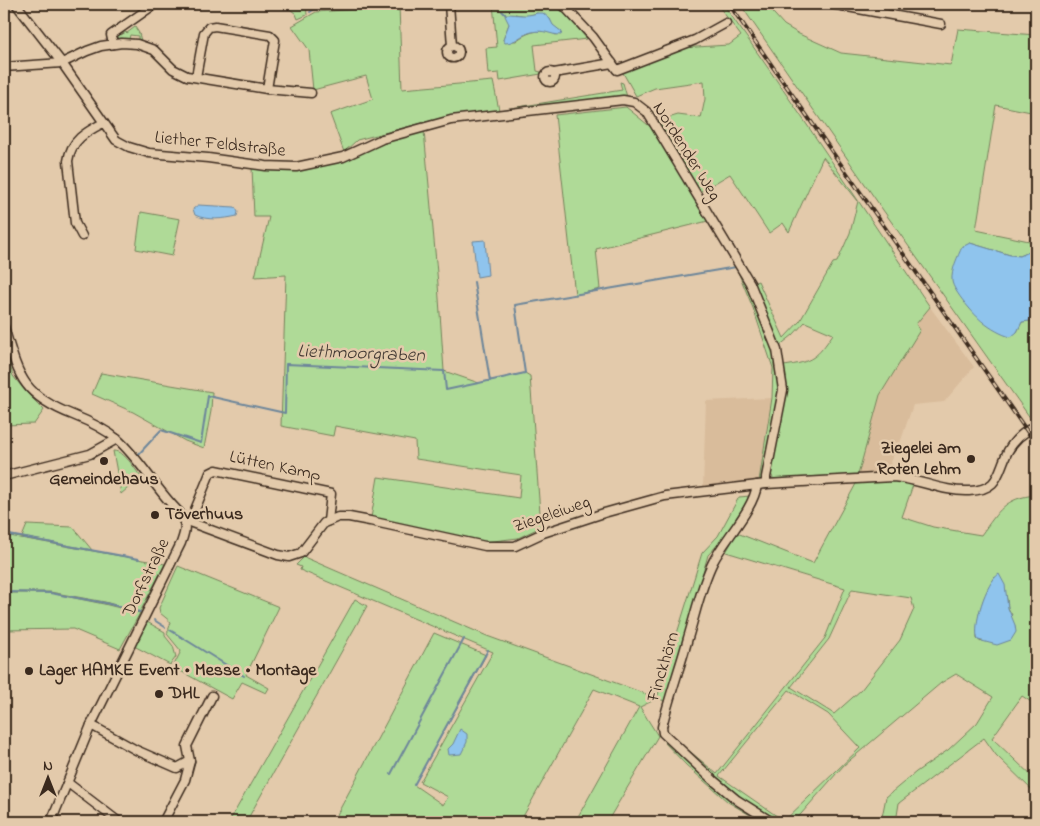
<svg xmlns="http://www.w3.org/2000/svg" width="1040" height="826" viewBox="0 0 1040 826" font-family="'Indie Flower',sans-serif">
<style>
.built{fill:#d9bc9b}
.green{fill:#afda97;stroke:#75825a;fill-rule:evenodd}
.water{fill:#8fc4ed;stroke:#6d869a}
.lines{fill:none;stroke-linecap:round;stroke-linejoin:round}
.stream{stroke:#6d869a;stroke-width:2}
.minor-casing{stroke:#3b2a1e;stroke-width:11}
.minor{stroke:#e3caab;stroke-width:8}
.rail-casing{stroke:#3b2a1e;stroke-width:4}
.rail{stroke:#e3caab;stroke-width:2;stroke-dasharray:5.5;stroke-linecap:butt}
.poi-dot{fill:#3b2a1e;stroke:#e3caab;stroke-width:2}
.labels{text-anchor:middle;dominant-baseline:central;stroke-width:5;stroke-linejoin:round;paint-order:stroke}
.street-label{font-size:18px;fill:#3b2a1e;stroke:#e3caab}
.poi-label{font-size:18px;font-weight:bold;fill:#3b2a1e;stroke:#e3caab;text-anchor:start}
.water-label{font-size:19px;font-style:italic;fill:#433933;stroke:#e3caab}
</style>
<rect width="100%" height="100%" fill="#e3caab"/>
<filter id="ink" filterUnits="userSpaceOnUse"><feTurbulence type="fractalNoise" baseFrequency=".02" numOctaves="2"/><feDisplacementMap in="SourceGraphic" scale="10" xChannelSelector="R" yChannelSelector="G"/><feConvolveMatrix kernelMatrix="1 2 1 2 8 2 1 2 1" color-interpolation-filters="sRGB"/></filter>
<g filter="url(#ink)">
<g class="built">
<polygon points="930,307 974,367 944,402 913,405 900,443 890,462 896,475 858,475 880,395 898,366 916,324"/>
<polygon points="772,398 759,481 703,488 706,401"/>
</g>
<g class="green">
<polygon points="284,4 306,4 307,15 298,19 296,14"/>
<path d="M493,4h64l30,35 -53,6 3,26 4,1v2l-41,7 -1,-8 -11,1 -2,-26 11,-1zM537,13l13,6 2,6 10,7 -6,3c-14,-7 -28,-4 -40,6l-13,-1 6,-16 6,-10 12,2z"/>
<path d="M717,4h6c71,99 138,202 207,303l-14,17 4,6 -40,65 -22,80 -84,5 -4,-8 17,-84 -3,-22c28,-4 33,-8 49,-32l-28,-12 -12,13 -14,11 -26,-63 5,-2 26,57 16,-17 33,-58 4,-1 13,-29 8,-32 -35,-44 -34,75 -6,-9 -14,10 -39,-59 -32,19 -40,-72 20,-6 23,3 4,-19 -1,-18 -49,7 -19,8 -14,-25 58,-23 49,-3 12,-9z"/>
<polygon points="740,4 765,4 784,25 799,34 841,53 951,65 958,29 1036,35 1036,113 996,105 976,230 1029,241 1036,236 1036,249 1020,256 1010,255 970,243 1017,332 1022,322 1036,320 1036,419 1031,419 883,210"/>
<polygon points="399,6 402,89 493,81 499,110 622,90 620,82 623,83 627,97 622,99 475,115 474,113 467,114 467,116 434,120 357,140 344,152 330,114 373,99 366,76 313,90 309,50 292,26 316,12"/>
<polygon points="135,27 139,33 141,41 138,40 138,36 130,35 129,39 117,38 119,33 121,35 126,32 127,33"/>
<polygon points="626,107 653,129 708,221 596,249 600,289 575,295 555,115"/>
<polygon points="424,131 438,284 444,371 479,383 525,373 530,376 541,527 518,538 485,542 371,518 378,477 519,498 521,475 416,459 415,441 335,426 333,436 281,426 286,275 255,277 269,217 254,217 252,167 292,170 319,166 343,161 389,141"/>
<polygon points="141,212 180,219 172,256 136,249"/>
<polygon points="736,267 761,306 773,349 780,388 763,477 759,481 772,398 773,368 753,308"/>
<polygon points="4,343 13,376 27,393 44,410 34,424 4,425"/>
<polygon points="101,373 212,392 211,411 204,448 185,441 133,412 92,394"/>
<path d="M113,451c12,0 21,17 28,26l-20,17z"/>
<path d="M898,480l16,2 -12,35 31,10 48,8c18,-24 23,-37 55,-40v210l-14,-9 -30,42 44,42v14l-40,-39 -12,-17 -85,65 -3,19h-15l5,-25 30,-25 32,-22 29,-27 16,-26 -37,-23 -15,9 -97,82 -50,57h-32l-34,-20 -42,-37 -22,-23 4,-9 49,41 108,-136 20,-50 -119,-36 11,-19 76,30 44,-81zM995,577l12,22 1,9 4,7 -31,27 -4,-3c-1,-22 6,-44 18,-62zM852,589l59,9 3,11 -14,31 -39,50 -27,24 -43,-27 38,-48zM789,690l39,24 32,34 -76,73 -65,-45z"/>
<polygon points="750,496 723,539 708,555 666,702 658,698 640,707 658,736 607,822 575,822 639,707 594,689 520,822 333,822 434,633 486,655 414,785 443,805 448,797 420,782 493,652 300,570 301,567 296,565 304,557 487,636 657,698 702,553 718,536 739,497"/>
<polygon points="27,525 73,527 92,550 22,537"/>
<polygon points="4,535 165,564 140,612 105,602 50,592 4,592"/>
<polygon points="178,566 279,607 246,675 269,688 266,693 242,682 232,699 173,667 181,651 167,634 171,622 160,613 159,608"/>
<polygon points="4,593 50,593 104,604 140,613 120,649 73,629 4,630"/>
<polygon points="355,599 367,606 246,822 229,822"/>
<polygon points="147,622 165,632 165,636 173,646 176,657 170,665 134,646"/>
</g>
<g class="water">
<path d="M537,13h6l7,6 3,6 9,7 -1,3c-11,0 -17,-6 -29,-3 -11,2 -16,11 -27,11l-2,-3 6,-16 -4,-8 1,-2c13,0 19,3 31,-1z"/>
<path d="M198,205l37,2 3,5 -1,4c-13,3 -30,5 -42,-1l-2,-6z"/>
<polygon points="485,240 488,275 477,277 473,241"/>
<path d="M970,243l40,12 10,1 16,-7v71l-14,2 -5,10 -6,5c-9,-2 -21,-9 -28,-15 -8,-6 -30,-31 -31,-41 -1,-11 6,-25 10,-34z"/>
<path d="M999,574l6,11 3,23 7,17 1,7 -5,8 -14,5 -19,-5c-6,-14 8,-58 21,-66z"/>
<polygon points="460,729 467,734 467,742 461,754 449,755 448,749 453,744"/>
</g>
<g class="lines">
<g class="stream">
<polyline points="502,11 506,15"/>
<polyline points="310,12 316,8 419,4"/>
<polyline points="474,282 490,381"/>
<polyline points="137,456 161,430 201,443 208,396 285,413 286,364 444,371 446,390 525,373 515,305 736,267"/>
<polyline points="4,534 139,559"/>
<polyline points="4,592 50,593 105,603 140,612"/>
<polyline points="154,620 165,627"/>
<polyline points="170,630 244,676"/>
<polyline points="391,774 464,639"/>
<polyline points="414,785 488,650"/>
</g>
<g class="minor-casing">
<g id="minor">
<polyline points="16,4 62,63 116,140 129,147 149,153 208,158 266,166 296,167 343,157 382,139 451,120 623,100 634,102 647,112 750,283 777,350 783,390 766,477 766,484"/>
<polyline points="449,4 452,46"/>
<polyline points="562,4 593,37 617,70 695,40 726,23"/>
<polyline points="831,4 941,24"/>
<polyline points="113,44 111,35 155,4"/>
<circle cx="453" cy="52" r="6"/>
<polyline points="4,67 62,63 87,51 101,46 122,43 137,44 154,50 173,69 187,76 267,89 275,40 270,35 215,26 209,27 204,33 196,77"/>
<circle cx="550" cy="77" r="5"/>
<polyline points="554,73 612,63"/>
<polyline points="267,89 311,93"/>
<path d="M82,236l-7,-13 -7,-62c3,-21 18,-29 35,-38"/>
<path d="M4,327c15,50 18,68 69,88 15,6 32,14 44,24 24,21 39,51 62,73 8,13 7,17 2,31l-90,182 -40,97"/>
<polyline points="4,476 90,454 117,439"/>
<path d="M757,485c-3,24 -33,55 -44,77 -12,24 -17,50 -25,76 -8,30 -19,59 -26,89l1,6 50,47 24,20 35,22"/>
<path d="M184,520l94,35 11,2 12,-4 23,-30 14,-6h11l21,4 115,25h30l28,-13 61,-20 61,-17 101,-12 127,-7c26,2 50,15 76,14 31,-1 28,-18 39,-40 6,-11 17,-20 28,-25"/>
<polyline points="190,522 210,473 216,470 331,494 328,521"/>
<polyline points="91,725 136,750 177,768 190,761 187,746 212,696"/>
<polyline points="68,783 119,822"/>
<polyline points="163,822 185,780 190,761"/>
</g>
</g>
<use href="#minor" class="minor"/>
<g class="rail-casing">
<polyline id="rail" points="729,4 1036,444"/>
</g>
<use href="#rail" class="rail"/>
</g>
</g>
<g class="poi-dot">
<circle cx="971" cy="459" r="5"/>
<circle cx="104" cy="461" r="5"/>
<circle cx="155" cy="515" r="5"/>
<circle cx="29" cy="671" r="5"/>
<circle cx="159" cy="694" r="5"/>
</g>
<g class="labels">
<g class="street-label">
<text transform="translate(220 145) rotate(6)">Liether Feldstraße</text>
<text transform="translate(686 152) rotate(58)">Nordender Weg</text>
<text transform="translate(275 467) rotate(12)">Lütten Kamp</text>
<text transform="translate(552 515) rotate(-19)">Ziegeleiweg</text>
<text transform="translate(147 578) rotate(-64)">Dorfstraße</text>
<text transform="translate(664 667) rotate(-73)">Finckhörn</text>
</g>
<g class="poi-label">
<text x="961" y="449" text-anchor="end">Ziegelei am<tspan x="961" dy="21">Roten Lehm</tspan></text>
<text x="104" y="480" text-anchor="middle">Gemeindehaus</text>
<text x="165" y="515">Töverhuus</text>
<text x="39" y="671">Lager HAMKE Event • Messe • Montage</text>
<text x="169" y="694">DHL</text>
</g>
<g class="water-label">
<text transform="translate(361 354) rotate(2)">Liethmoorgraben</text>
</g>
</g>
<rect width="1040" height="826" fill="none" stroke="#e3caab" stroke-width="20"/>
<rect x="10" y="10" width="1020" height="806" fill="none" stroke="#3b2a1e" stroke-width="2" filter="url(#ink)"/>
<g transform="translate(48 778)" stroke="#e3caab" stroke-width="4" paint-order="stroke">
<path d="M0-4L9 19L0 12L-9 19Z" fill="#3b2a1e"/>
<text y="-8" font-size="14" font-weight="bold" text-anchor="middle" fill="#3b2a1e">N</text>
</g>
</svg>
